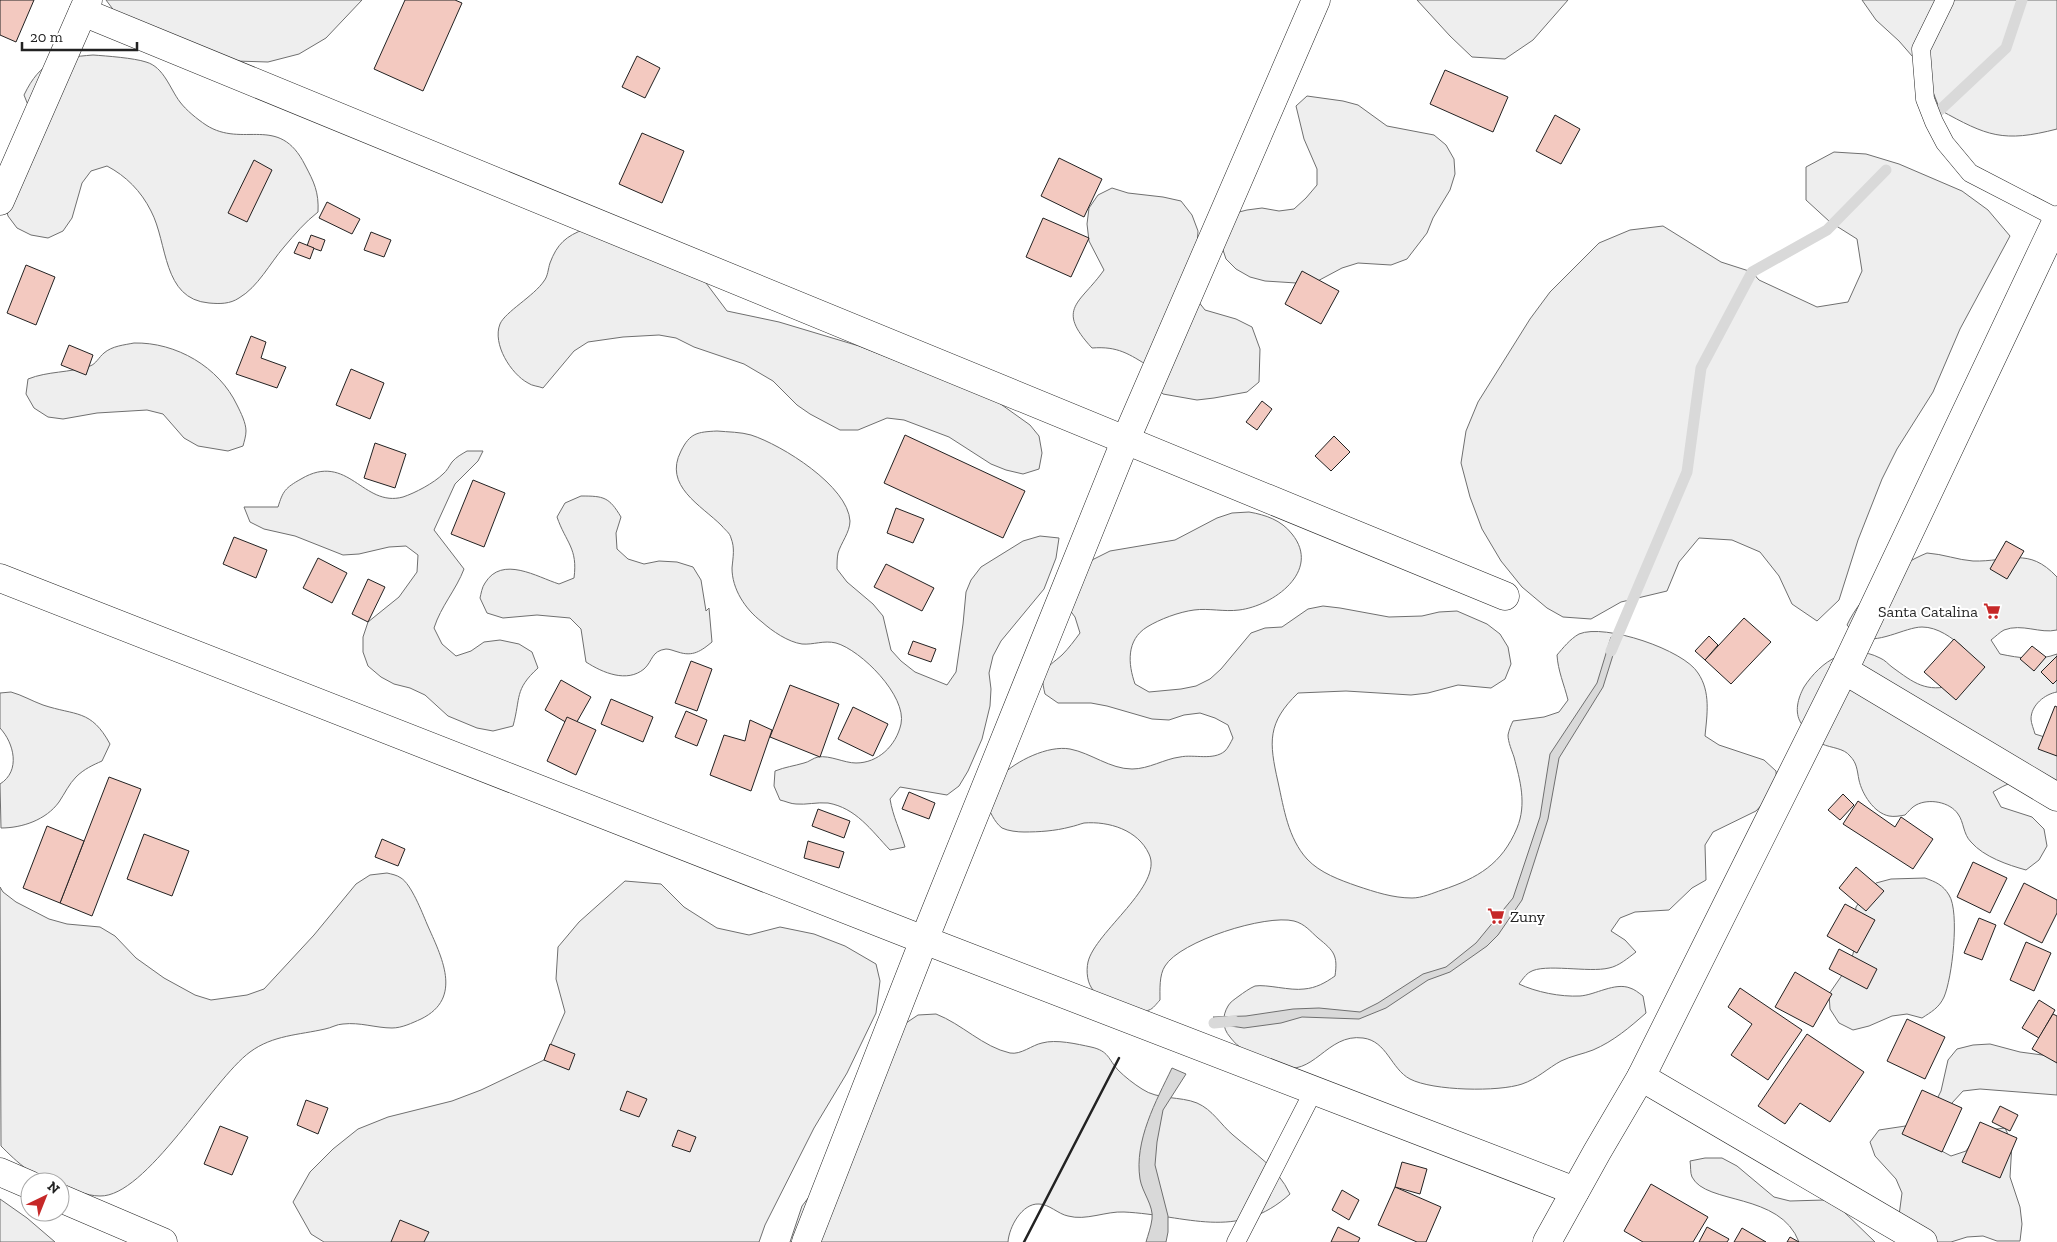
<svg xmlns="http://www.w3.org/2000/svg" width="2057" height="1242" viewBox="0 0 2057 1242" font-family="'Zilla Slab',serif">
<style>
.green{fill:#eee;stroke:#6f6f6f}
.water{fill:#d9d9d9;stroke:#6f6f6f}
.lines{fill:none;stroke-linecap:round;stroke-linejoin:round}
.stream{stroke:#d9d9d9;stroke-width:11}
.building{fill:#f3c9c0;stroke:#222}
.service-casing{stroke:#222;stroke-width:19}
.minor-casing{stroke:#222;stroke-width:29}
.service{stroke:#fff;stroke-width:18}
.minor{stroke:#fff;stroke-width:28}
.wall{stroke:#222;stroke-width:2.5}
.labels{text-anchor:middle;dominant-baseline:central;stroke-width:4;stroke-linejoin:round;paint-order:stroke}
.poi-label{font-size:16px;fill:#222;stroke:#fff;text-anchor:end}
</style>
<rect width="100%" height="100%" fill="#fff"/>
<g class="green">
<polygon points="106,0 362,0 326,38 299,54 268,62 235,61 115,12"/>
<polygon points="1417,0 1568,0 1533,40 1505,59 1472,57 1450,36"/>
<path d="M1862,0h195v129c-54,14 -70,7 -117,-19l-7,-18 -14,-28 -20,-23 -23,-21z"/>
<path d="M93,55c14,1 41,3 53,7 18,5 24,27 34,40 6,8 17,17 26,23 37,24 73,-12 99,40 9,17 14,27 13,47 -13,10 -23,22 -34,35 -14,16 -26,40 -45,51 -9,6 -19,6 -30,5 -47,-4 -41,-60 -58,-92 -10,-20 -25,-35 -44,-45l-16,5 -9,12 -10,35 -9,13 -15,7 -17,-3 -14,-7 -9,-12 -4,-16 26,-90 -6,-15c17,-35 33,-37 69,-40z"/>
<polygon points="1307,96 1343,101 1358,105 1387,126 1434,135 1446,145 1454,159 1455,174 1450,190 1433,218 1427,233 1407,259 1391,265 1358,263 1342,268 1312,284 1265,281 1250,277 1236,269 1226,259 1221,244 1231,214 1247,210 1262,208 1279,211 1294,209 1306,198 1317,185 1317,169 1304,139 1296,106"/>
<polygon points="1834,152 1866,154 1899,164 1962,191 1988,210 2010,236 1960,329 1933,392 1897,449 1882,479 1858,540 1839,600 1817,621 1792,604 1779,576 1760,552 1732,540 1699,538 1679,562 1667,591 1621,602 1591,619 1563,617 1547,608 1522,587 1501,561 1482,529 1470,497 1461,463 1466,431 1478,402 1530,319 1550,292 1599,243 1630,230 1663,226 1721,262 1752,272 1759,280 1817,307 1848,302 1862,271 1857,239 1830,222 1806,200 1806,167"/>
<path d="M1112,188l16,5 35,4 18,4 11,14 6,16 -4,65 11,14 31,9 16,8 8,22 -1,33 -12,10 -33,6 -17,2 -34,-6 -10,-11 -3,-16c-21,-13 -32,-21 -58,-19 -37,-40 -12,-44 12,-78l-15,-29 -2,-17 2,-16 9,-13z"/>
<path d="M585,229l112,42 30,40 52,11 80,24 63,25 31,10 42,19 35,25 9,11 3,17 -3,16 -16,5 -17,-4 -15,-6 -42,-27 -45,-17 -17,-2 -29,12h-18l-30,-16 -13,-9 -24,-24 -29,-17 -50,-17 -18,-9 -17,-3 -36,2 -35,5 -14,9 -31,37c-5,-2 -11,-2 -15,-5 -17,-9 -36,-39 -28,-59 5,-12 34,-28 44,-43 4,-5 4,-12 6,-18 7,-19 16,-27 35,-34z"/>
<path d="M134,343c42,-1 85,24 103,62 4,8 9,18 9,26 0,5 -2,11 -3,15l-15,5 -30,-5 -14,-8 -21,-24 -16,-4 -50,3 -34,6 -15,-2 -14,-9 -8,-14 2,-15c20,-8 41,-6 62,-13 6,-2 9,-9 14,-13 8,-7 20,-8 30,-10z"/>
<path d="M717,431c11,1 24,1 34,4 31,10 97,51 99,86 0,11 -9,22 -12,32 -1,5 -1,11 -1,16l10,13 26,22 10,12 8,34 10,11 14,11 32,13 9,-13 7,-48 3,-32 5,-12 10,-13 42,-26 17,-5 19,2 -3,20 -12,31 -43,52 -8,15 -4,17 2,16 -1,17 -8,33 -14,32 -9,15 -12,9 -47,-8 -10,12c3,18 10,31 15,48l-15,3c-19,-20 -34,-42 -62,-47 -11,-1 -22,2 -32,1 -5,0 -11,-3 -16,-4l-6,-14 1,-15c10,-4 19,-5 29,-8 5,-1 9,-5 14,-6 12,-2 26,6 38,6 22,0 40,-17 45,-39 6,-28 -40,-74 -65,-81 -12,-3 -23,2 -34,1 -14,-2 -30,-13 -40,-22 -17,-13 -30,-33 -30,-54 1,-11 3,-20 -1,-30 -1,-5 -6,-8 -9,-12 -21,-21 -59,-40 -41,-75 9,-18 16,-19 36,-20z"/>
<path d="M467,451h16l-5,10 -23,23 -21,46 30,39c-8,21 -23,37 -30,59l8,16 14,12 15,-5 13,-9 16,-2 19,4 13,8 6,16c-24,22 -17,29 -25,58l-20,5 -16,-3 -29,-12 -23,-21 -15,-7 -16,-4 -13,-7 -13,-11 -5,-14v-15l5,-15 31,-25 18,-25 1,-17 -12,-9 -17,1 -30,7 -16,1 -48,-19 -31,-7 -14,-7 -6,-15h34c5,-16 7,-19 23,-28 47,-28 62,29 102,18 12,-4 31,-14 40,-23 4,-3 6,-8 9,-12 4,-5 10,-8 15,-11z"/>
<path d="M581,496c23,0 28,1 40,21l-5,16 1,16 11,10 16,5 15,-3 18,1 16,5 8,13 5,31 3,-3 3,34c-11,9 -19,15 -34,10 -4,-1 -8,-3 -12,-3 -15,2 -13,12 -22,20 -17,14 -41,4 -58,-7l-5,-33 -11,-11 -33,-3 -34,3 -16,-5 -7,-15c1,-4 2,-11 5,-15 17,-28 52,-6 74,1l15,-6c4,-30 -8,-35 -17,-61l8,-14z"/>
<path d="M1249,512c17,3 32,8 43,22 30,37 -19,72 -53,76 -15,2 -30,-2 -45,0 -15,2 -34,9 -47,17 -21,13 -19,37 -12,57l14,8 32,-3 15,-3 14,-7 11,-10 30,-36 14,-5 17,-1 26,-18 15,-3 17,2 49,9 33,-1 17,-4 18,-1 30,13 13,10 8,13 3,17 -6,15 -14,9 -33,-3 -30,8 -17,2 -65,-4 -48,2c-31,30 -29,49 -20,89 6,27 10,56 29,77 13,14 33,21 50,27 18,6 36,12 55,12 10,0 21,-5 30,-8 36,-12 60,-26 75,-62 10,-24 3,-48 -3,-71 -2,-6 -6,-15 -6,-22 1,-5 3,-10 5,-14l31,-4 15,-5 9,-12c-4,-16 -10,-29 -11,-45 6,-7 13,-16 22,-21 26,-11 105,16 119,39 13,19 9,42 7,63l14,9 45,15 12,11 1,17 -21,23 -43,21 -8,13 1,35 -14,8 -23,22 -34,2 -15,6 -9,13 14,9 11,12c-8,6 -17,14 -27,16 -20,5 -65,-5 -79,4 -4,2 -8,8 -11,12 17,8 41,13 61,12 15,-1 35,-14 50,-8 4,1 9,5 13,8l3,17c-16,14 -32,28 -53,37 -10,4 -22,6 -32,11 -13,7 -24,18 -39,23 -23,8 -89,7 -112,-5 -19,-10 -23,-38 -47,-41 -37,-5 -49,41 -85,28 -6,-2 -12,-6 -18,-8 -12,-6 -22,-10 -30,-21 -8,-9 -8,-21 -2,-31 2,-4 7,-7 11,-10 4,-3 11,-8 16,-10 12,-2 35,5 49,3 12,-1 21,-6 31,-13 3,-21 -1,-25 -17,-38 -8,-7 -13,-14 -24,-17 -28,-7 -114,20 -129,45 -6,9 -5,24 -5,34 -3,3 -7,9 -11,10 -3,2 -12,3 -15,3 -5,-1 -37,-18 -40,-22 -7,-7 -8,-20 -6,-29 7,-30 76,-77 61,-108 -11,-24 -40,-33 -65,-31 -4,1 -9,3 -14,4 -15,4 -31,5 -46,5 -6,0 -16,-1 -22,-4 -8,-6 -12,-17 -16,-25 4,-8 8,-21 15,-27 15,-15 47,-31 69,-27 21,4 40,20 62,20 17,0 32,-10 48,-12 14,-3 33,4 45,-6 3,-3 6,-9 8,-13l-5,-13 -13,-7 -15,-5 -16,2 -15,5 -17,-1 -45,-13 -16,-3h-33l-13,-9c-6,-25 0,-24 17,-39 7,-7 12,-14 18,-22l-5,-16 -9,-12 16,-40 28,-14 65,-11 42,-22 15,-5z"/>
<path d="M1927,553c16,1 31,7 46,8 36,1 55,-15 84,16v53c-17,4 -35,-7 -53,0 -4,2 -9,7 -13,10l9,14c19,4 39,7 57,0v38c-12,2 -26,13 -26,27 0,4 3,11 4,15l16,5h6v54c-30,-11 -35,-19 -64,-1l8,15 31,10 12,12 3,17 -8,14 -13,10c-18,-5 -42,-13 -55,-28 -8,-8 -7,-20 -13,-28 -8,-12 -29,-16 -42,-9 -4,2 -8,7 -11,10 -5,1 -11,2 -16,1 -15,-3 -27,-22 -30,-36 -2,-10 -2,-17 -9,-24 -6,-8 -19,-8 -28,-12 -8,-3 -16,-13 -21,-21 -7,-11 -3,-25 3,-36 17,-26 45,-45 76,-29 5,2 8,6 12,9 22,16 34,26 62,18l9,-38c-11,-9 -25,-20 -41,-20 -17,0 -46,19 -64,9 -4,-2 -8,-8 -11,-11 15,-32 48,-59 80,-72z"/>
<path d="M11,692c11,3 21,9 32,13 33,11 48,4 67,39l-8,17c-9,4 -18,8 -26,16 -7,7 -11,16 -17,25 -13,18 -37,26 -58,26l-1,-44c21,-13 14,-41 0,-56v-35z"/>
<path d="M387,873c4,1 10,2 14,5 10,6 21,34 26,46 14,32 37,74 -6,95 -9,4 -19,9 -29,9 -16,0 -32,-6 -49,-4 -6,0 -12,4 -18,5 -26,6 -52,6 -75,23 -38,28 -104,145 -150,144 -14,0 -27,-7 -40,-12v-2c-23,0 -44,-21 -59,-36l-1,-259 3,5 13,10 33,17 18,5 33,3 15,9 21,22 28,20 31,17 16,5 36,-5 17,-6 50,-54 42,-51 14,-9z"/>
<path d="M1925,878c11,4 18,7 24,17 11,17 3,84 -5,102 -5,11 -13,15 -22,21l-15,-4 -15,2 -23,10 -16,4 -14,-7 -9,-14 -1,-15 18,-26 6,-14 3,-15 -2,-15 2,-17 9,-13 11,-11 15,-4z"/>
<polygon points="625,881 661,884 684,907 717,928 749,935 780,927 814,934 845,946 876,964 880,981 876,1013 847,1073 814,1128 765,1225 759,1242 324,1242 311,1234 293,1202 310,1172 333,1149 358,1129 388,1117 452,1101 481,1090 544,1060 565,1012 556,979 558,947 579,922"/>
<path d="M936,1014c26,10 47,33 74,39 11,2 22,-8 32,-10 14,-4 35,1 49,4 18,4 17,12 27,23 7,7 16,14 24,19 16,11 38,7 55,14 16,7 23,21 36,32 22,19 44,32 57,59 -53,48 -103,21 -166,18 -18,-1 -38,9 -56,4 -10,-2 -19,-12 -29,-12 -17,-1 -30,23 -31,38h-218l12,-36 10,-13 94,-170 12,-8z"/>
<polygon points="1990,1044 2020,1052 2057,1057 2057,1095 1980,1089 1963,1091 1952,1103 1944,1118 1936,1148 1951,1156 1966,1151 1975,1138 1989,1130 2005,1128 2012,1143 2010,1177 2020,1207 2022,1224 2020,1241 1997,1241 1983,1236 1967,1237 1951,1242 1916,1242 1898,1223 1902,1193 1896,1179 1875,1156 1870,1142 1879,1130 1912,1125 1934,1105 1941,1091 1948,1060 1957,1049 1973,1045"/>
<path d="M1705,1158h17l15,8 37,31 16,4 34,-1 15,7 36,35h-76c-19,-50 -93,-37 -107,-65 -2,-4 -1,-11 -2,-16z"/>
<polygon points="0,1199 27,1218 55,1242 0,1242"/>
</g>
<g class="water">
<polygon points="1611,637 1618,639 1603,687 1559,758 1548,819 1522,900 1498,935 1487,946 1450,972 1428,980 1386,1008 1359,1019 1302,1017 1281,1023 1244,1028 1224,1025 1213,1017 1246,1016 1293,1009 1319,1008 1360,1012 1378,1003 1423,974 1446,967 1476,943 1513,898 1540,817 1550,754 1597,683"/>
<path d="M1172,1068l14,6 -23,36 -6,32 -2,23 13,51v16l-2,10h-20c2,-7 5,-15 6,-23 2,-13 -10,-27 -12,-40 -6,-38 16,-78 32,-111z"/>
</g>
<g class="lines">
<g class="stream">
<polyline points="1940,110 2006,48 2022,0"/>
<polyline points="1611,651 1687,472 1701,368 1752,272 1827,230 1886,170"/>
<polyline points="1214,1023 1234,1021"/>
</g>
</g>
<g class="building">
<polygon points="0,0 34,0 16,42 0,35"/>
<polygon points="405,0 455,0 462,3 423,91 374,69"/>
<polygon points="637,56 660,68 645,98 622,87"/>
<polygon points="1445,70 1508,97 1493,132 1430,104"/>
<polygon points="1555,115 1580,129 1561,164 1536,151"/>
<polygon points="642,133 684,151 662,203 619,184"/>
<polygon points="1059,158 1102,179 1084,217 1041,196"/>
<polygon points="254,160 272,170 247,222 228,213"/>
<polygon points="327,202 360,219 352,234 319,218"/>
<polygon points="1043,218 1089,238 1071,277 1026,257"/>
<polygon points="371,232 391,240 384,257 364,250"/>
<polygon points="311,235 325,240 321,251 307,246"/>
<polygon points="299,242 314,248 310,259 294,253"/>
<polygon points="26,265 55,277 36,325 7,313"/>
<polygon points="1302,271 1339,291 1321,324 1285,304"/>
<polygon points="251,336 266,342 261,358 286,367 277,388 236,374"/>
<polygon points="69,345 93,355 86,375 61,365"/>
<polygon points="351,369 384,383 370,419 336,405"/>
<polygon points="1262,401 1272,409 1257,430 1246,422"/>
<polygon points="905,435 1025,491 1003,538 884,483"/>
<polygon points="1334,436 1350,452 1331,471 1315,456"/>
<polygon points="375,443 406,454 395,488 364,478"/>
<polygon points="473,480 505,493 484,547 451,534"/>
<polygon points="896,508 924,519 913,543 887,533"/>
<polygon points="234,537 267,550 256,578 223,564"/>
<polygon points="2006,541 2024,551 2007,579 1990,569"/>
<polygon points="318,558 347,573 332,603 303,588"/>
<polygon points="886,564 934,588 922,611 874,587"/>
<polygon points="368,579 385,587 368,622 352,614"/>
<polygon points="1744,618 1771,642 1731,684 1705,660"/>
<polygon points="1709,636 1718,645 1705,660 1695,651"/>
<polygon points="1954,639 1985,667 1956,700 1924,672"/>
<polygon points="913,641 936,649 931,662 908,654"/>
<polygon points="2032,646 2046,657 2034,671 2020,659"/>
<polygon points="2057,656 2057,680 2053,684 2041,672"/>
<polygon points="691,661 712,669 697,711 675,703"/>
<polygon points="561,680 591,697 574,727 545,710"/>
<polygon points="790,685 839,704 820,757 770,737"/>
<polygon points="611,699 653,717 643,742 601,724"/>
<polygon points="2055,706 2057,707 2057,756 2038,749"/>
<polygon points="853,707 888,724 873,756 838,739"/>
<polygon points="686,711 707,720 697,746 675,737"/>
<polygon points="567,717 596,730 576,775 547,761"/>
<polygon points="750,720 772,730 751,791 710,775 724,735 745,741"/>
<polygon points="109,777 141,789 92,916 60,903"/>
<polygon points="909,792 935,803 929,819 902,809"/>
<polygon points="1843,794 1854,805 1840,820 1828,810"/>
<polygon points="1858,801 1895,827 1901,817 1933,839 1913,869 1843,824"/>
<polygon points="818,809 850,821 844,838 812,826"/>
<polygon points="47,826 84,841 60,903 23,888"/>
<polygon points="144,834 189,851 172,896 127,879"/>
<polygon points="382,839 405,849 398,866 375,857"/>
<polygon points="808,841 844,852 839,868 804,858"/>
<polygon points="1973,862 2007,878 1990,913 1957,897"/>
<polygon points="1856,867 1884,891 1866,911 1839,888"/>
<polygon points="2024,883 2057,900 2057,913 2042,943 2004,924"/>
<polygon points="1845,904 1875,920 1857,953 1827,936"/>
<polygon points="1979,918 1996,925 1982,960 1964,953"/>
<polygon points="2026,942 2051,953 2034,991 2010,980"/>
<polygon points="1839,949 1877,969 1867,989 1829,969"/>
<polygon points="1795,972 1832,994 1813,1027 1775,1007"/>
<polygon points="1740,988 1802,1030 1768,1080 1731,1055 1752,1024 1728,1007"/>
<polygon points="2039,1000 2055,1010 2039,1038 2022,1028"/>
<polygon points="2053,1014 2057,1016 2057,1063 2032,1049"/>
<polygon points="1907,1019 1945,1037 1925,1079 1887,1061"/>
<polygon points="1807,1034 1864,1072 1830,1122 1800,1103 1785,1124 1758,1106"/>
<polygon points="550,1044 575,1054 569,1070 544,1060"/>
<polygon points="1922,1090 1962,1108 1942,1152 1902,1134"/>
<polygon points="627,1091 647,1099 639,1117 620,1110"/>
<polygon points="306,1100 328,1108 318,1134 297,1125"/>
<polygon points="2000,1106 2018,1115 2010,1131 1992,1122"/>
<polygon points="1980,1122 2017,1138 2000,1178 1962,1162"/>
<polygon points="220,1126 248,1137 232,1175 204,1164"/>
<polygon points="678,1130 696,1137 690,1152 672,1146"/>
<polygon points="1402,1162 1427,1169 1420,1194 1395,1187"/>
<polygon points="1651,1184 1708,1217 1693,1242 1643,1242 1624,1231"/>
<polygon points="1395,1187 1441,1207 1426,1242 1417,1242 1378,1225"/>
<polygon points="1342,1190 1359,1200 1349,1220 1332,1210"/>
<polygon points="400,1220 429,1232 424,1242 391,1242"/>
<polygon points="1338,1227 1360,1238 1358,1242 1331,1242"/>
<polygon points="1707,1227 1729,1239 1727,1242 1699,1242"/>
<polygon points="1742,1228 1766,1242 1734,1242"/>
<polygon points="1790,1237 1799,1242 1787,1242"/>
</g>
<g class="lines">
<g class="service-casing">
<g id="service">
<polyline points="1945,0 1921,49 1925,99 1934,122 1945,143 1970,173 2057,218"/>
<polyline points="1236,1242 1314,1090"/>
</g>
</g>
<g class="minor-casing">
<g id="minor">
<polyline points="83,12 1505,596"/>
<polyline points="0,201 88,0"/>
<polyline points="0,578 924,940 1575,1191"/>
<polyline points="1844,670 2057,797"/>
<polyline points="1641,1077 1923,1242"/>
<polyline points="0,1172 30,1185"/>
<polyline points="60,1198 163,1242"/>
<polyline points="806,1242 924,940 1126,439 1316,0"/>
<polyline points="1547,1242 1597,1152 1641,1077 1844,670 2057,220"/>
</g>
</g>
<use href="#service" class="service"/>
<use href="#minor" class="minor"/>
<polyline class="wall" points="1024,1242 1119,1058"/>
</g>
<defs>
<g id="supermarket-bare" transform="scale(1.35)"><path d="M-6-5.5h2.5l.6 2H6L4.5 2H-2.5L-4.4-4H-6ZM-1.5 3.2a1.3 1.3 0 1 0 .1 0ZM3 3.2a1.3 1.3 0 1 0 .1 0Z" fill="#c62828" stroke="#fff" stroke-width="2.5" paint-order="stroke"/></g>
</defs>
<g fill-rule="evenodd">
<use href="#supermarket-bare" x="1992" y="611"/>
<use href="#supermarket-bare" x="1496" y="916"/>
</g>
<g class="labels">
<g class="poi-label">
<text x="1978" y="611">Santa Catalina</text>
<text x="1510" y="916" text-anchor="start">Zuny</text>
</g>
</g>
<g transform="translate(45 1197) rotate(43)"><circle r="24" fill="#ffffff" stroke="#a7a7a7"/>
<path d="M0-4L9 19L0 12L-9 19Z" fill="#c62828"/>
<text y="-8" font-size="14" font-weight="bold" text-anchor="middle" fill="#222222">N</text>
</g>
<path d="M22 42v8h115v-8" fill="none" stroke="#222222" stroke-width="2.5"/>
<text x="30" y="42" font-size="15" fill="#222222" stroke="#ffffff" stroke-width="4" paint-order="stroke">20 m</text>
</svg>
